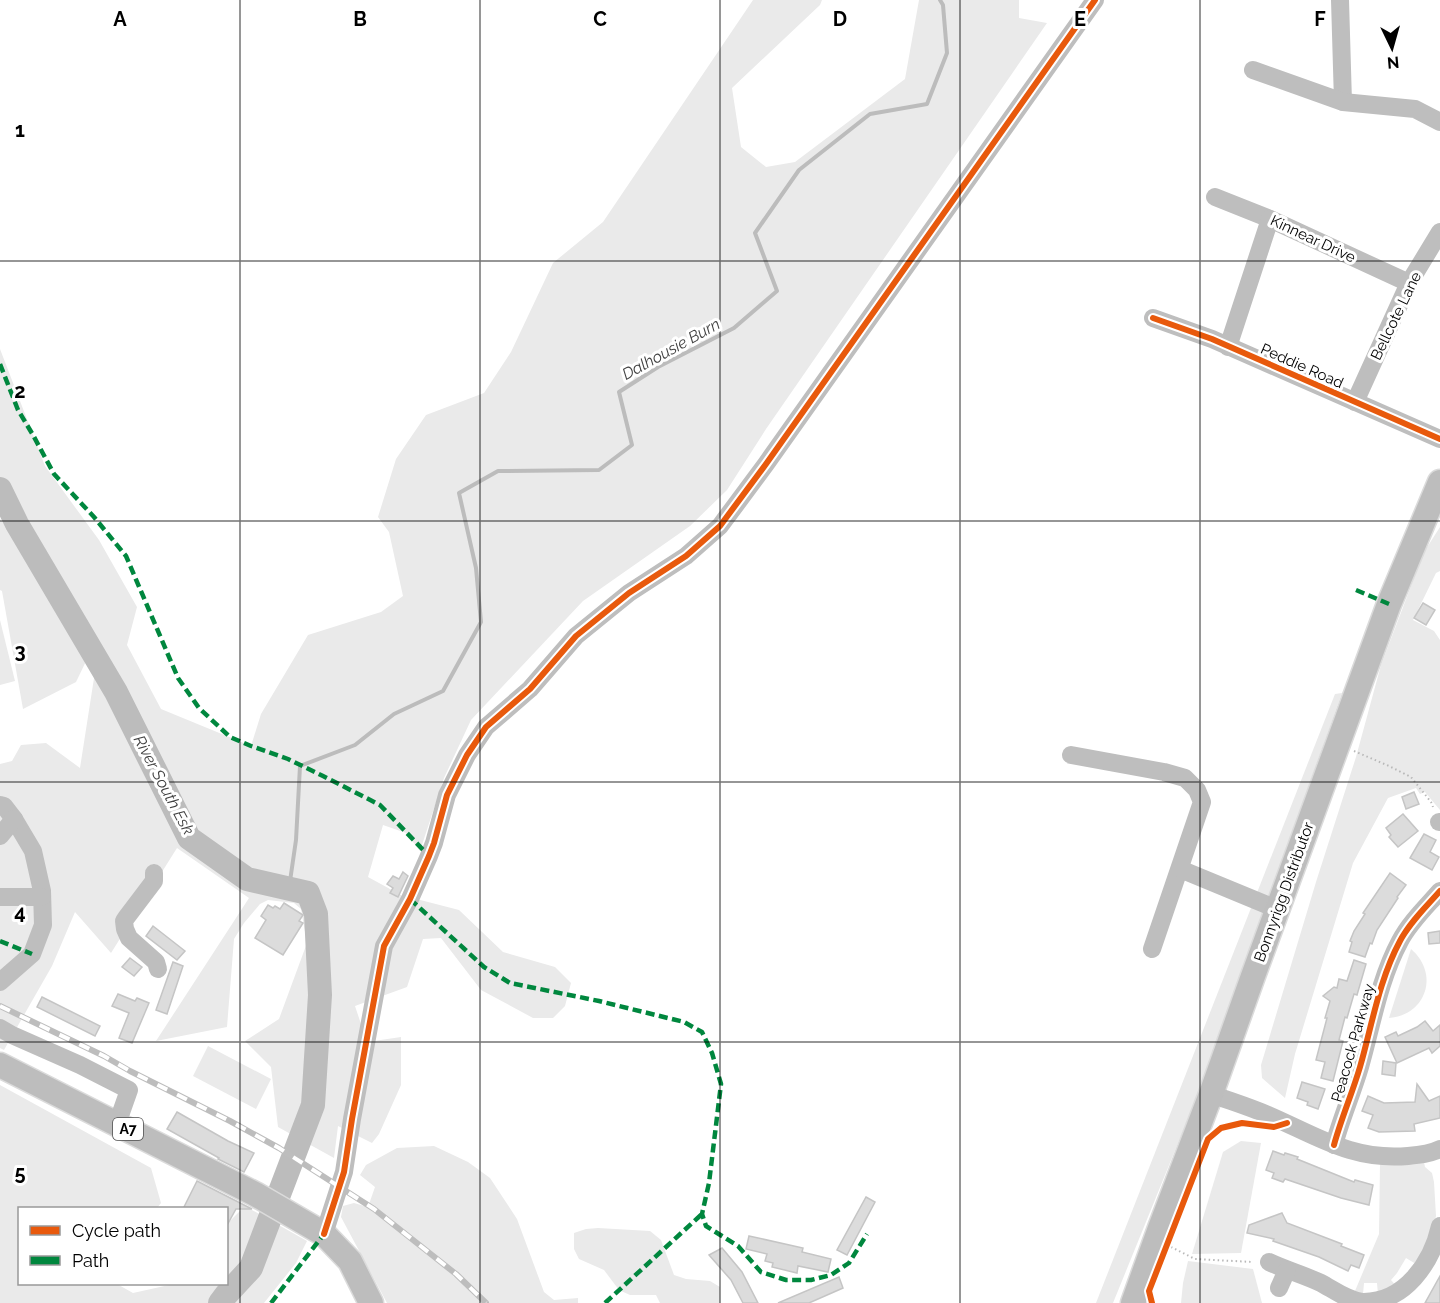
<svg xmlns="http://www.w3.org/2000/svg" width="1440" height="1303" viewBox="0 0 1440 1303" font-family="Raleway,sans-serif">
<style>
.green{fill:#eaeaea}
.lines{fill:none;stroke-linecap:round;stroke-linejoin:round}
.stream{stroke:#bcbcbc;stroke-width:4}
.river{stroke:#bcbcbc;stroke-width:24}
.building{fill:#dcdcdc;stroke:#c5c5c5;stroke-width:1.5}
.major-casing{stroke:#dbdbdb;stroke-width:27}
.path{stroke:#b8b8b8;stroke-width:2;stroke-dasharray:1.5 3;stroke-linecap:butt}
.minor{stroke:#bebebe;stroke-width:18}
.major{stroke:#bdbdbd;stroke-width:24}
.rail-casing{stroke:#bdbdbd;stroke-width:6}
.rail{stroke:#fff;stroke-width:4;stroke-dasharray:11;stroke-linecap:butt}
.quiet{stroke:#00873e;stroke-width:4.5;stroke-dasharray:9 4.5;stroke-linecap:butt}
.cycleway-casing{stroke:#fff;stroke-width:10}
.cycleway{stroke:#e8590c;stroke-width:6}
.grid{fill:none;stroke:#000;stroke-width:1.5;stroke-opacity:0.55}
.labels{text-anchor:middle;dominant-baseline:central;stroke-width:6;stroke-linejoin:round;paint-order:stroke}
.shield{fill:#fff;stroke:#4c4c4c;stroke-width:1.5}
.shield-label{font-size:14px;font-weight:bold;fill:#000}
.street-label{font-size:15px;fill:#000;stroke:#fff}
.water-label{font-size:16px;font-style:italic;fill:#404040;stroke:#fff}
.grid-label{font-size:20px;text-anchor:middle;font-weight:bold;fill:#000;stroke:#fff;stroke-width:6;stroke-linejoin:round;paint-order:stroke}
</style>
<rect width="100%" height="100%" fill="#fff"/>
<g class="green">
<polygon points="753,0 822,0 820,5 732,88 741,147 766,167 795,162 905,79 919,0 1019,0 1019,18 1047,23 766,429 727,490 690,526 583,601 471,720 444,778 420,851 406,833 383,825 368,877 401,895 459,910 503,952 555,967 571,983 565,1006 553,1018 533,1018 481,990 441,938 423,939 407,987 355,1006 367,1042 401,1037 401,1085 379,1134 372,1143 338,1126 334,1158 278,1127 271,1067 245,1041 279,1019 307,943 301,909 294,903 268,900 260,904 244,923 234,939 227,1027 156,1041 249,898 177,848 111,953 75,912 52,966 4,1050 0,1048 0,764 12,761 21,745 46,743 80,768 97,659 69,609 32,546 0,486 0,349 45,466 99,540 137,607 127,645 161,709 251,746 261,714 308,635 381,612 403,596 389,532 378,517 396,459 426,415 484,393 511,352 553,263 603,222"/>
<polygon points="0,519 16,537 90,653 76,682 23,709 2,591 0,590"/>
<polygon points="1440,527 1440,571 1436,573 1413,620 1434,631 1440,640 1440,810 1425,792 1420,794 1416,788 1388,798 1353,863 1295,1054 1285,1098 1262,1078 1261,1065 1316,882 1356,757 1381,665 1424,552"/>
<polygon points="0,620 15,681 0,685"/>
<polygon points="1342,693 1198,1094 1113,1303 1096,1303 1335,694"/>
<path d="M1411,949c29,25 15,66 -22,69z"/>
<polygon points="208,1046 271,1079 256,1109 193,1076"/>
<polygon points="0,1085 151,1168 161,1203 157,1208 20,1208 20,1284 117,1284 133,1293 169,1285 171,1284 226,1284 227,1224 245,1206 307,1241 296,1263 264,1303 0,1303"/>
<polygon points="1241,1141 1261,1143 1241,1253 1192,1254 1223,1152"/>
<polygon points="434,1146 468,1162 490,1178 517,1219 544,1292 554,1300 578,1298 578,1303 387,1303 341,1217 343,1206 354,1203 368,1207 375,1187 360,1175 366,1165 397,1148"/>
<polygon points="1424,1162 1425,1167 1432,1173 1434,1182 1436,1216 1430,1238 1416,1264 1406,1258 1397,1273 1391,1280 1398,1288 1378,1294 1377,1283 1364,1283 1363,1294 1355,1291 1379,1234 1380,1164"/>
<polygon points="598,1228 650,1231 661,1240 674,1275 686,1279 710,1281 720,1287 720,1303 660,1303 656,1295 630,1295 619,1290 604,1270 579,1259 574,1249 574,1233 586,1229"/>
<polygon points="1188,1261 1253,1269 1262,1303 1181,1303 1183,1283"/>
</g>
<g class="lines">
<polyline class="stream" points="289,888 296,840 300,766 355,745 394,714 443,691 481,622 476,568 459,493 498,471 599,470 632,445 619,392 658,367 734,328 777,291 755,233 799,170 870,114 927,104 947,53 943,5 940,0"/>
<polyline class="river" points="0,489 17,524 116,692 189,838 247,879 308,893 316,914 320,995 313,1105 251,1268 226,1295 220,1303"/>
</g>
<g class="building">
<polygon points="1423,603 1435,610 1426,625 1414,618"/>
<polygon points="1414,792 1419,804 1406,809 1402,797"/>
<polygon points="1403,814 1418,831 1398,847 1389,837 1391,835 1386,828"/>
<polygon points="1424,834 1436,840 1430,852 1439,857 1432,870 1410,858"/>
<polygon points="403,872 408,876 398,897 390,893 393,888 387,884 393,876 399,879"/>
<polygon points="1390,873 1406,885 1397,897 1398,898 1377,930 1372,944 1370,943 1365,957 1349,952 1352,942 1350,941 1354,931 1365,914 1363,913"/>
<polygon points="284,903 303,915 299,921 303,923 283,955 255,938 266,920 261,916 268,905 273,908 275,906 280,909"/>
<polygon points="153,926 185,951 177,960 146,936"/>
<polygon points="1440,931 1440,943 1429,944 1428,933"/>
<polygon points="130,958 142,967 134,976 122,967"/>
<polygon points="1354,960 1366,964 1357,995 1354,994 1347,1018 1345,1017 1339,1040 1343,1041 1333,1081 1321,1078 1325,1062 1316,1060 1327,1018 1325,1018 1330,1001 1323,996 1334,987 1337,988 1339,979 1347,981"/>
<polygon points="173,962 183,966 167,1014 156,1010"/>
<polygon points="118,994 135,1001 137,998 149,1003 132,1043 119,1038 129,1013 112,1006"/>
<polygon points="42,997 100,1026 95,1036 37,1007"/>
<polygon points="1425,1021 1433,1031 1440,1025 1440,1046 1432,1053 1429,1048 1397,1063 1385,1037 1396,1032 1398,1036 1417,1027"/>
<polygon points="1383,1061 1396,1063 1395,1076 1382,1074"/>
<polygon points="1302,1082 1325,1089 1318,1109 1307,1105 1308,1102 1297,1098"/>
<polygon points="1417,1084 1429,1101 1440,1096 1440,1118 1414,1124 1415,1131 1379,1132 1368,1128 1373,1115 1362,1111 1368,1096 1384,1103 1415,1102"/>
<polygon points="177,1112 228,1141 254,1153 244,1172 218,1159 219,1158 167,1129"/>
<polygon points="1273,1151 1284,1155 1285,1153 1298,1157 1297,1159 1354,1182 1355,1180 1373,1185 1369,1205 1341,1198 1285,1179 1283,1182 1272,1178 1274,1173 1266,1170"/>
<polygon points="197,1181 248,1207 252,1209 236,1209 226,1227 226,1209 183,1209"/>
<polygon points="866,1197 875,1202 847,1255 837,1250"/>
<polygon points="1282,1213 1287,1223 1342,1244 1341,1246 1364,1255 1359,1268 1351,1265 1348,1271 1319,1257 1273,1241 1274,1239 1247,1233 1249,1225"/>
<polygon points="749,1236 803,1248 802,1252 831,1259 828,1272 798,1266 797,1273 772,1267 773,1263 765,1261 767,1254 746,1249"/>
<polygon points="722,1248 742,1272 758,1303 743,1303 731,1280 709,1255"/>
<polygon points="1440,1276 1440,1303 1425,1303"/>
<polygon points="839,1277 843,1288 809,1303 778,1303"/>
</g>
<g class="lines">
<g class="major-casing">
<g id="major">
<polyline points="0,1065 255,1194 324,1234 350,1261 371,1303"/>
<polyline points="1133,1303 1160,1228 1211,1094 1253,976 1389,604 1440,482"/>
</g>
</g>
<g class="path">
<polyline points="1354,751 1389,766 1411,777 1431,802 1433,807"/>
<polyline points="1171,1247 1195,1259 1253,1262"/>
</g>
<g class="minor">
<polyline points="1340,0 1343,102"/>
<polyline points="1253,70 1343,102 1415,109 1440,122"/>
<polyline points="1215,197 1270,219 1409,283"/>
<polyline points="1153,318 1212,339 1440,439"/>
<polyline points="1228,347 1270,219"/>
<polyline points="1355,402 1409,283 1440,232"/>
<polyline points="1071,755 1164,772 1185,778 1197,790 1202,802 1152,949"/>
<polyline points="0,805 4,806 14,819 33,851 42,891 43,925 32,954 0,982"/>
<polyline points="1439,822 1440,822"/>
<polyline points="0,836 14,819"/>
<polyline points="1180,869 1277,909"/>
<polyline points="154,873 154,881 126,918 124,921 125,929 129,938 156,962 158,969"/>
<polyline points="0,897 42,897"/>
<polyline points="0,1028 12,1035 80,1065 129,1090 117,1124"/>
<path d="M1211,1094c19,7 39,13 57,21 49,21 84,46 140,41 11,-1 22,-2 32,-7"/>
<path d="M1334,1145c7,-26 18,-51 26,-78 12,-42 19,-87 40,-126 10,-19 26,-34 40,-50"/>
<polyline points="324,1234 344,1172 352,1119 384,946 410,899 429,856 434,843 447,795 467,755 486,727 530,689 576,636 629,593 686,556 720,526 766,464 1095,0"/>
<path d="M1269,1262c17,8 35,13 52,21 13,7 26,17 41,19 43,1 70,-40 78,-76"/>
<polyline points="1279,1288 1287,1270"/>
</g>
<use href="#major" class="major"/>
<g class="rail-casing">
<polyline id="rail" points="0,1006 104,1056 130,1071 230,1121 279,1148 374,1209 456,1274 486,1303"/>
</g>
<use href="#rail" class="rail"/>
<g class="quiet">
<polyline points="0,364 18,410 33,435 54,474 94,517 126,556 178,678 199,708 230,737 251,746 288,759 323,776 380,805 429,856"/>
<polyline points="1356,590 1389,604"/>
<polyline points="410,899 484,967 510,983 599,1001 684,1022 702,1032 712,1053 721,1084 709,1183 702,1214 706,1226 738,1246 761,1272 786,1280 811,1280 831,1275 849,1263 867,1234"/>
<polyline points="0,941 32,954"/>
<polyline points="271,1303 324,1234"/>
<polyline points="605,1303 702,1214"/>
</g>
<g class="cycleway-casing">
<g id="cycleway">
<polyline points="1153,318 1212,339 1440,439"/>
<path d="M1334,1145c7,-26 18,-51 26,-78 12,-42 19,-87 40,-126 10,-19 26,-34 40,-50"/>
<polyline points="324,1234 344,1172 352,1119 384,946 410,899 429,856 434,843 447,795 467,755 486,727 530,689 576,636 629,593 686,556 720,526 766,464 1095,0"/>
<polyline points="1152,1303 1149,1291 1208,1139 1221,1128 1242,1123 1274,1127 1287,1123"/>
</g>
</g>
<use href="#cycleway" class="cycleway"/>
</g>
<path class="grid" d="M240,0v1303M480,0v1303M720,0v1303M960,0v1303M1200,0v1303M0,261h1440M0,521h1440M0,782h1440M0,1042h1440"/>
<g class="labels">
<rect class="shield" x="113" y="1118" width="30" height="22" rx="4.5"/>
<g class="shield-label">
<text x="128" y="1129">A7</text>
</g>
<g class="street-label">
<text transform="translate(1313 239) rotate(25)">Kinnear Drive</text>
<text transform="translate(1396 316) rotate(-64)">Bellcote Lane</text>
<text transform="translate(1302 366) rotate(24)">Peddie Road</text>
<text transform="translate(1284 892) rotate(-70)">Bonnyrigg Distributor</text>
<text transform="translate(1353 1043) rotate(-74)">Peacock Parkway</text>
</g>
<g class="water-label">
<text transform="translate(671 349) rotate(-29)">Dalhousie Burn</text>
<text transform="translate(164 785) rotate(62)">River South Esk</text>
</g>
</g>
<g class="grid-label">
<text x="120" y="26">A</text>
<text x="360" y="26">B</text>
<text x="600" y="26">C</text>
<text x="840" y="26">D</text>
<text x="1080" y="26">E</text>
<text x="1320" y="26">F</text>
<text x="20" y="137">1</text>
<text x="20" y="398">2</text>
<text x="20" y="658">3</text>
<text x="20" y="919">4</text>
<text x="20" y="1180">5</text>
</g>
<rect x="18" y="1207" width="210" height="78" fill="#ffffff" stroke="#999999" stroke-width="1.5"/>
<rect x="30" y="1226" width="30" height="9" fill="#e8590c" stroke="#999999" stroke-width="1.5"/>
<text x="72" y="1237" font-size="18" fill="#000000">Cycle path</text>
<rect x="30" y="1256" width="30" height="9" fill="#00873e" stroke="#999999" stroke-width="1.5"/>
<text x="72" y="1267" font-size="18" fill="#000000">Path</text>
<g transform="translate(1392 48) rotate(175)" stroke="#ffffff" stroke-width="4.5" paint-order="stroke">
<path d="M0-4.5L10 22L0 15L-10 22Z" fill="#000000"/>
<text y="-9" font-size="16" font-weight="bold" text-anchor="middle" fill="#000000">N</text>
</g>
</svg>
